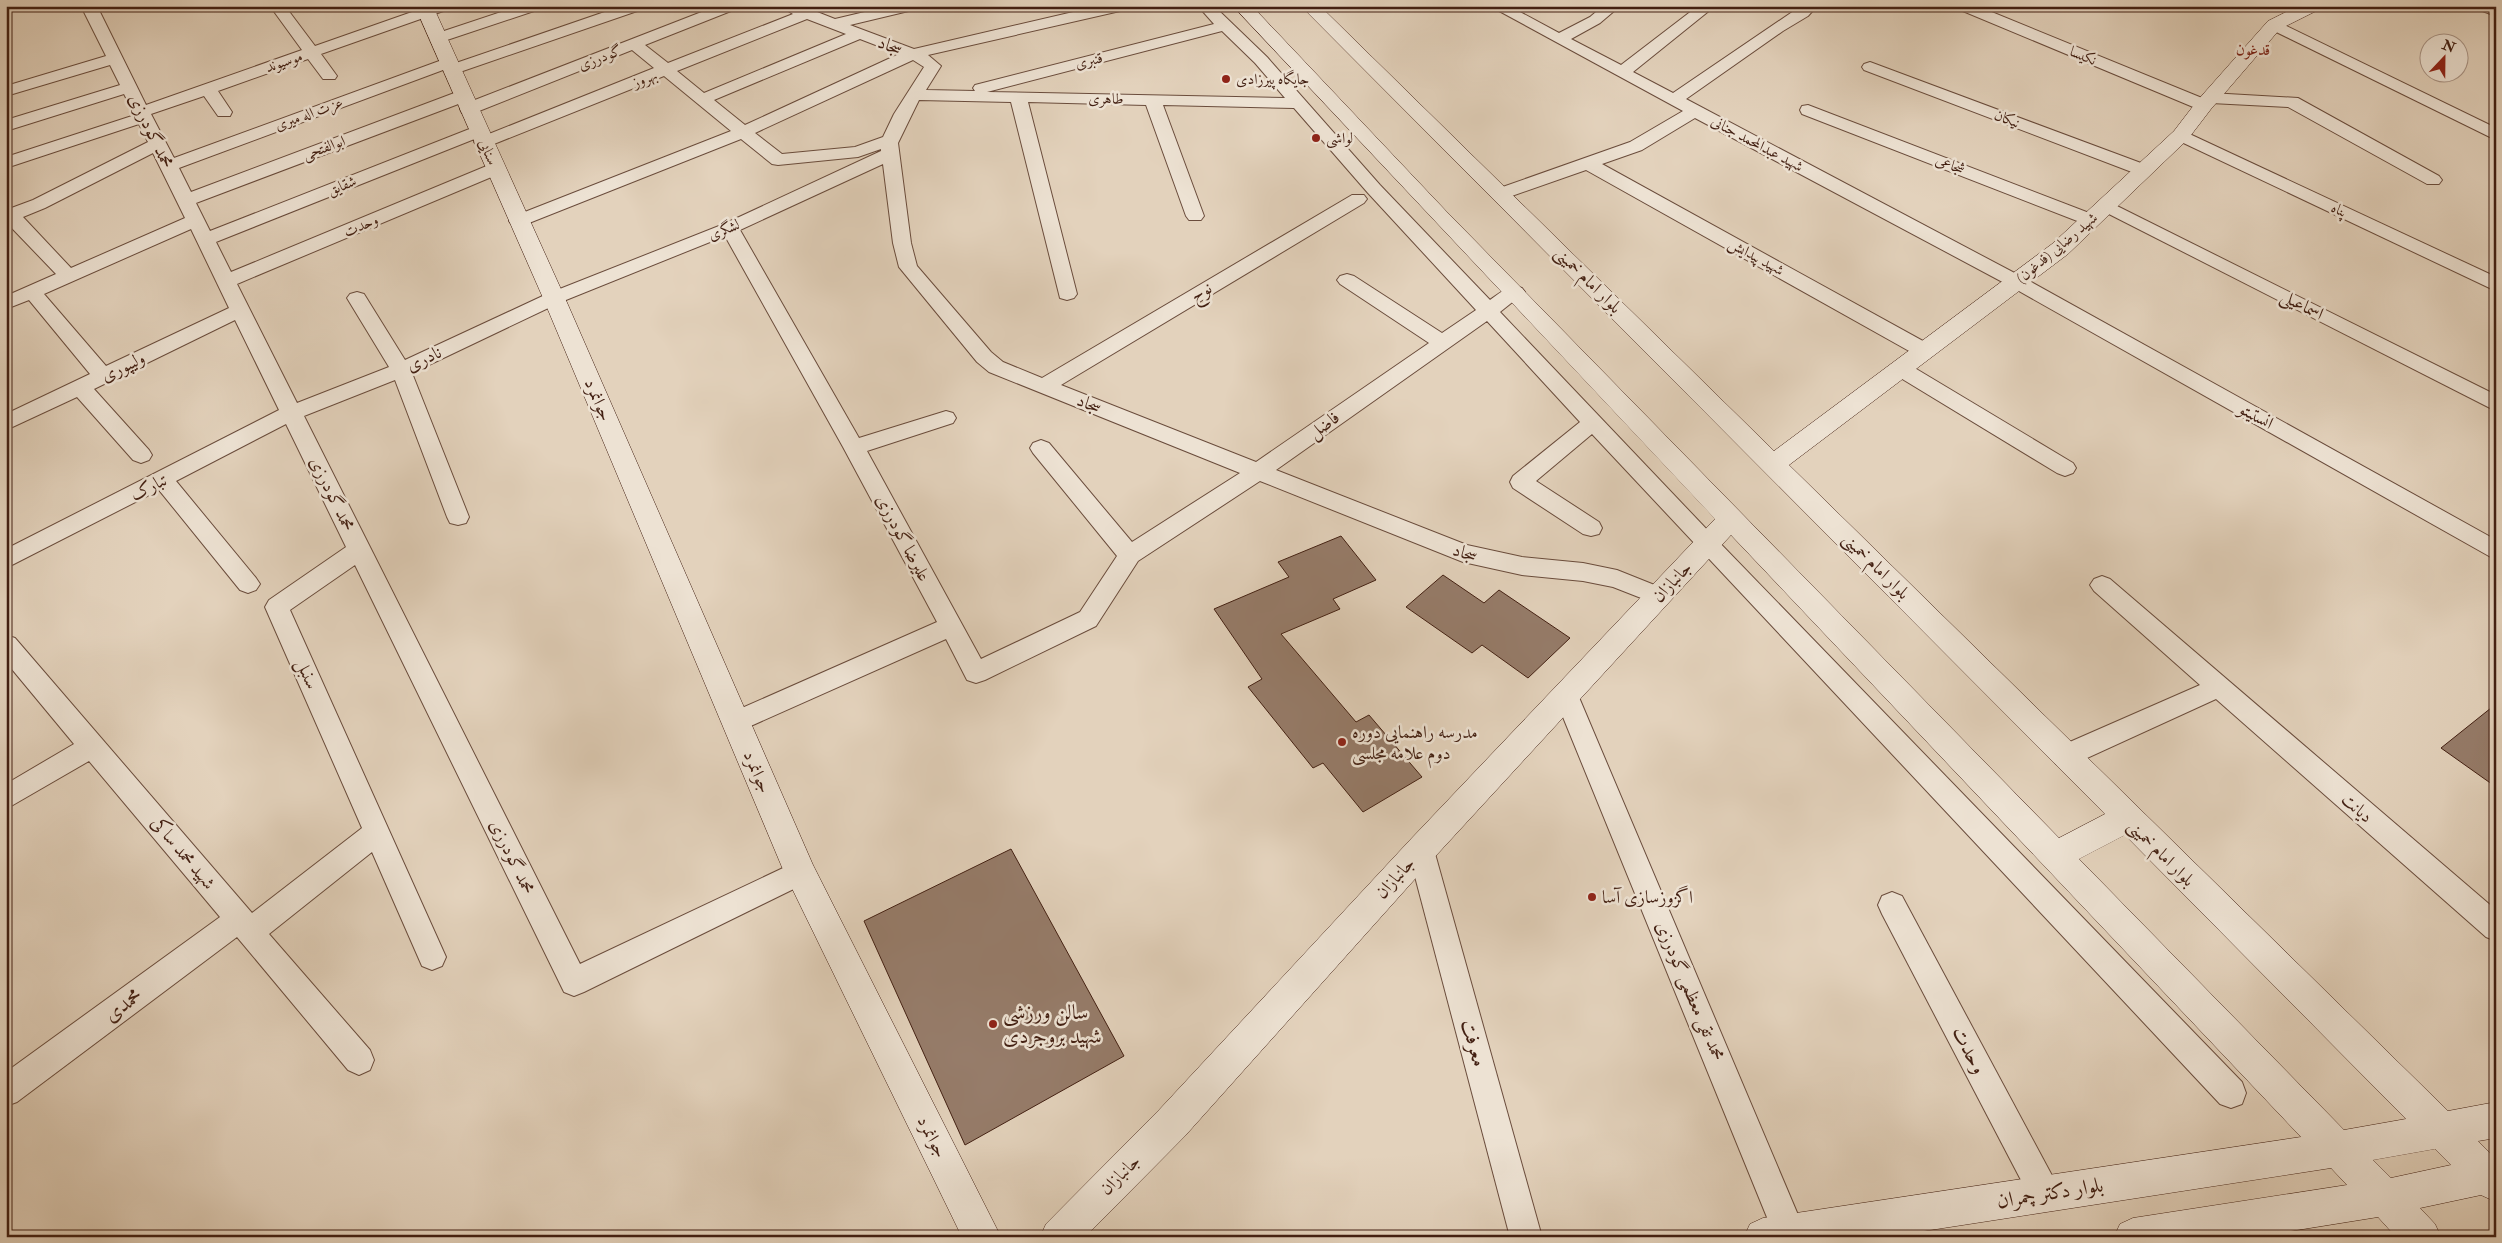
<svg xmlns="http://www.w3.org/2000/svg" width="2502" height="1243" viewBox="0 0 2502 1243" font-family="'IM FELL Double Pica',Amiri,serif">
<style>
.building{fill:#967c6a;stroke:#421f12}
.lines{fill:none;stroke-linecap:round;stroke-linejoin:round}
.street-casing{stroke:#6a4c3c;stroke-width:2}
.secondary-casing{stroke:#421f12;stroke-width:1}
.street{fill:#ede2d3;fill-rule:evenodd}
.secondary{fill:#ede2d3;fill-rule:evenodd}
.poi-dot{fill:#8f2418;stroke:#ede2d3;stroke-width:2}
.labels{text-anchor:middle;dominant-baseline:central;stroke-width:5;stroke-linejoin:round;paint-order:stroke}
.far-street-label{font-size:15px;fill:#421f12;stroke:#ede2d3}
.far-poi-label{font-size:15px;fill:#421f12;stroke:#ede2d3;text-anchor:start}
.far-neighbourhood-label{font-size:16px;fill:#7a1f14;stroke:#ede2d3}
.street-label{font-size:18px;fill:#421f12;stroke:#ede2d3}
.poi-label{font-size:18px;fill:#421f12;stroke:#ede2d3;text-anchor:start}
.near-street-label{font-size:21px;fill:#421f12;stroke:#ede2d3}
.near-poi-label{font-size:21px;fill:#421f12;stroke:#ede2d3;text-anchor:start}
</style>
<rect width="100%" height="100%" fill="#e3d2bc"/>
<filter id="stains"><feTurbulence type="fractalNoise" baseFrequency=".004" numOctaves="4"/><feColorMatrix values="0 0 0 0 .2 0 0 0 0 .09 0 0 0 0 .02 0 0 0 .5 -.17"/></filter>
<radialGradient id="worn" r=".72"><stop offset=".6" stop-color="#630" stop-opacity="0"/><stop offset="1" stop-color="#630" stop-opacity=".3"/></radialGradient>
<g class="building">
<polygon points="1341,536 1376,580 1333,599 1340,609 1281,634 1356,722 1369,715 1422,777 1363,812 1323,763 1313,768 1248,687 1262,679 1214,609 1289,577 1278,562"/>
<polygon points="1443,575 1484,603 1499,590 1570,638 1528,678 1482,645 1472,653 1406,607"/>
<polygon points="2496,704 2496,787 2441,748"/>
<polygon points="1011,849 1124,1056 965,1145 864,921"/>
</g>
<g class="lines">
<g class="street-casing">
<g id="street">
<path d="M81,6h16l49,99 156,-55 -32,-44h15l30,40 114,-40h22l-2,3 -128,45 16,22 -2,3h-12l-15,-20 -90,32 14,21 -2,4h-12l-14,-20 -53,18 23,44 268,-98 6,-2 8,5 166,-57h23l-2,3 -186,64 -6,2 -8,-5 -264,98 12,24 266,-100h12l2,4 -2,4 -273,103 14,28 262,-103h12l3,4 -3,4 170,-68 -22,-18 -158,63h-12l-2,-4 2,-4 255,-99h21l-2,3 -91,36 23,18 125,-49 -13,-8h22l33,13 55,-13h29l-2,3 -67,16 64,24 185,-43h28l-7,5 -192,44 13,11 -15,24 49,1 -2,-3 2,-3 239,-61 -16,-18h16l53,51 113,128 110,115c10,-7 19,-16 32,-12l3,4 -25,20 215,226 527,544 4,11 -4,11 -11,4 -11,-4 -628,-670 -56,47 63,41 3,6 -3,6 -8,2 -8,-2 -70,-46 -3,-6 3,-6 67,-54 -93,-101 -211,149 191,75 55,12 61,6 34,7 50,20 4,6 -4,6 -8,3 -46,-18 -30,-6 -61,-6 -59,-13 -203,-81 -122,80 -42,65 -111,54 -9,3 -9,-3 -21,-41 -202,90 -9,3 -9,-3 -4,-7 4,-7 211,-93 -94,-175 -118,-211 -164,66 -149,71 57,144 -3,6 -8,2 -8,-2 -3,-6 -52,-137 -91,36 276,548 220,-104 10,3 4,9 -4,9 -226,111 -10,4 -10,-4 -209,-427 -65,45 156,347 -4,9 -10,4 -10,-4 -50,-114 -103,82 101,116 4,10 -4,10 -11,5 -11,-5 -111,-133 -220,165 -11,4v-34l214,-155 -131,-156 -83,48v-25l68,-40 -68,-82v-27l9,3 237,275 110,-85 -97,-221 4,-7 77,-53 -60,-123 -110,57 80,97 4,6 -4,6 -8,3 -8,-3 -81,-100 -153,78v-19l273,-139 -44,-90 -141,69 55,61 3,5 -3,5 -8,3 -8,-3 -56,-63 -71,33v-16l84,-40 -61,-74 -23,9v-13l50,-22 -50,-52v-12l27,-10 115,-58 -9,-18 -133,44v-11l129,-42 -11,-21 -118,37v-11l114,-35 -10,-20 -104,31v-10l100,-30zM807,19l39,15 -142,59 -27,-22zM1222,31l33,32 30,35 -298,-6zM860,39l39,15 -154,71 -31,-25zM913,60l11,7 -30,47 -11,23 -28,10 -73,7 -27,-21zM664,76l67,55 -219,86 -3,4 3,4h12l217,-86 31,25 6,1 80,-8 23,-8v2l-157,73 -177,70 -142,66 -41,-66 -7,-2 -7,2 -3,4 42,69 -92,36 -60,-119 264,-111 3,-4 -3,-4h-12l-258,107 -15,-30 261,-104 -3,4 3,4h12zM919,100l92,2 49,196 7,2 7,-2 3,-4 -49,-192 118,3 40,111 3,4h12l3,-4 -41,-111 131,3 74,85 108,117 -34,23 -88,-57 -7,-2 -7,2 -3,4 3,4 89,59 -173,119 -195,-77 303,-182 3,-4 -3,-4h-12l-310,183 -39,-16 -12,-10 -74,-86 -6,-23 -13,-100zM153,153l32,65 -114,50 -48,-51 22,-9zM883,164l10,79 6,24 78,95 12,10 251,101 -108,69 -83,-99 -8,-3 -8,3 -3,5 3,5 84,103 -37,56 -99,47 -114,-208 86,-28 3,-5 -3,-5 -7,-2 -87,27 -119,-208zM191,229l38,79 -123,58 -62,-72z"/>
<polygon points="519,6 542,6 540,9 444,41 432,41 430,38 432,35"/>
<polygon points="1490,6 1509,6 1559,33 1590,17 1603,6 1620,6 1600,23 1571,39 1621,65 1698,6 1715,6 1633,72 1673,93 1801,6 1817,6 1808,16 1783,31 1686,99 2024,278 2496,540 2496,560 2010,286 1695,118 1642,150 1602,164 1932,346 1935,351 1932,356 1925,358 1918,356 1586,170 1506,198 1494,198 1491,194 1494,190 1630,142 1683,111"/>
<polygon points="1956,6 1977,6 2202,98 2204,94 2210,93 2298,98 2439,176 2442,180 2439,184 2427,184 2288,107 2211,103 2210,109 2198,109 1958,9"/>
<polygon points="2475,6 2496,6 2496,16 2477,9"/>
<polygon points="2274,20 2496,128 2496,140 2268,28 2266,25"/>
<polygon points="1870,62 2149,166 2152,170 2149,174 2137,174 1864,70 1862,67 1864,64"/>
<polygon points="1808,105 2097,216 2100,220 2097,224 2085,224 1802,114 1800,110 1802,106"/>
<polygon points="2181,130 2496,277 2496,291 2175,139 2172,135 2175,131"/>
<polygon points="2107,201 2496,395 2496,411 2101,210 2098,206 2101,202"/>
<polygon points="1901,362 1908,364 2073,463 2076,468 2073,473 2065,476 2057,473 1894,374 1891,369 1894,364"/>
<polygon points="2102,576 2110,579 2496,910 2496,941 2486,937 2216,699 2074,764 2065,767 2056,764 2052,756 2056,748 2200,685 2094,591 2090,585 2094,579"/>
<polygon points="1566,685 1575,688 1578,695 1801,1222 1806,1233 1805,1237 1775,1237 1554,695 1557,688"/>
<polygon points="1421,838 1431,842 1434,850 1542,1237 1510,1237 1408,850 1411,842"/>
<polygon points="1892,892 1902,896 2056,1183 2061,1194 2056,1205 2045,1210 2034,1205 1882,914 1878,905 1882,896"/>
</g>
</g>
<g class="secondary-casing">
<g id="secondary">
<polygon points="415,6 433,6 565,298 813,865 1001,1237 962,1237 784,872 543,298"/>
<path d="M1233,6h19l194,205 613,627 46,-24 -804,-808h19l454,445 278,-207 122,-113 23,-30 71,-80 30,-15h23l-3,4 -38,19 -69,80 -23,30 -120,115 -279,211 659,646 48,-9v36l-18,3 15,15 3,-1v47l-15,-7 -61,13 15,16 6,13h-45l-18,-20 -124,20h-140l6,-13 13,-6 214,-33 -16,-17 -446,69h-141l6,-13 13,-6 538,-81 -570,-602 -299,325 -247,276 -100,101h-45l6,-13 113,-114 251,-270 305,-321zM2125,835l281,284 -62,11 -265,-271zM2435,1149l16,16 -60,13 -18,-18z"/>
</g>
</g>
<use href="#street" class="street"/>
<use href="#secondary" class="secondary"/>
</g>
<g class="poi-dot">
<circle cx="1226" cy="79" r="5"/>
<circle cx="1316" cy="138" r="5"/>
<circle cx="1342" cy="742" r="5"/>
<circle cx="1592" cy="897" r="5"/>
<circle cx="993" cy="1024" r="5"/>
</g>
<g class="labels">
<g class="far-street-label">
<text transform="translate(2083 56) rotate(22)">نکیسا</text>
<text transform="translate(600 58) rotate(-21)">گودرزی</text>
<text transform="translate(1089 61) rotate(-14)">قنبری</text>
<text transform="translate(284 62) rotate(-19)">موسیوند</text>
<text transform="translate(645 79) rotate(-21)">بهروز</text>
<text transform="translate(1106 99) rotate(1)">طاهری</text>
<text transform="translate(309 114) rotate(-20)">عزت اله میری</text>
<text transform="translate(2007 119) rotate(21)">نیکان</text>
<text transform="translate(1757 144) rotate(28)">شهید عبدالمحمد جنانی</text>
<text transform="translate(324 148) rotate(-20)">ابوالفتحی</text>
<text transform="translate(488 152) rotate(66)">سنایی</text>
<text transform="translate(1950 165) rotate(21)">شجاعی</text>
<text transform="translate(342 186) rotate(-22)">شقایق</text>
<text transform="translate(2339 210) rotate(25)">پناه</text>
<text transform="translate(361 226) rotate(-23)">وحدت</text>
<text transform="translate(724 230) rotate(-23)">لشگری</text>
<text transform="translate(2057 248) rotate(-40)">(قدغون) شهید رضایی</text>
<text transform="translate(1756 257) rotate(29)">شهید پیدایش</text>
</g>
<g class="far-poi-label">
<text x="1236" y="79">جایگاه پیرزادی</text>
<text x="1326" y="138">لواشی</text>
</g>
<g class="far-neighbourhood-label">
<text x="2253" y="50">قدغون</text>
</g>
<g class="street-label">
<text transform="translate(890 46) rotate(21)">سجاد</text>
<text transform="translate(151 131) rotate(64)">محمد گودرزی</text>
<text transform="translate(1588 280) rotate(45)">بلوار امام خمینی</text>
<text transform="translate(1201 292) rotate(-31)">نوح</text>
<text transform="translate(2302 305) rotate(27)">اسماعیلی</text>
<text transform="translate(424 359) rotate(-25)">نادری</text>
<text transform="translate(123 367) rotate(-26)">ولیپوری</text>
<text transform="translate(598 400) rotate(67)">جوانمرد</text>
<text transform="translate(1089 404) rotate(22)">سجاد</text>
<text transform="translate(2256 416) rotate(29)">انستیتو</text>
<text transform="translate(1324 425) rotate(-35)">فاضل</text>
<text transform="translate(149 487) rotate(-27)">تبارک</text>
<text transform="translate(332 494) rotate(64)">محمد گودرزی</text>
<text transform="translate(903 538) rotate(62)">علیرضا گودرزی</text>
<text transform="translate(1465 553) rotate(18)">سجاد</text>
<text transform="translate(1876 566) rotate(45)">بلوار امام خمینی</text>
<text transform="translate(1672 582) rotate(-47)">جانبازان</text>
<text transform="translate(307 674) rotate(66)">سنبل</text>
<text transform="translate(757 772) rotate(67)">جوانمرد</text>
<text transform="translate(2357 808) rotate(41)">دیانت</text>
<text transform="translate(183 853) rotate(50)">شهید محمد ساکی</text>
<text transform="translate(2161 853) rotate(45)">بلوار امام خمینی</text>
<text transform="translate(512 857) rotate(64)">محمد گودرزی</text>
<text transform="translate(1395 878) rotate(-48)">جانبازان</text>
<text transform="translate(1690 991) rotate(67)">محمد تقی معظمی گودرزی</text>
<text transform="translate(932 1137) rotate(63)">جوانمرد</text>
<text transform="translate(1120 1175) rotate(-45)">جانبازان</text>
</g>
<g class="poi-label">
<text x="1352" y="732">مدرسه راهنمایی دوره<tspan x="1352" dy="21">دوم علامه مجلسی</tspan></text>
<text x="1602" y="897">اگزوزسازی آسا</text>
</g>
<g class="near-street-label">
<text transform="translate(123 1005) rotate(-36)">محمدی</text>
<text transform="translate(1474 1043) rotate(75)">معرفت</text>
<text transform="translate(1969 1050) rotate(62)">وحدت</text>
<text transform="translate(2050 1193) rotate(-9)">بلوار دکتر چمران</text>
</g>
<g class="near-poi-label">
<text x="1003" y="1012">سالن ورزشی<tspan x="1003" dy="24">شهید بروجردی</tspan></text>
</g>
</g>
<rect width="2502" height="1243" fill="none" stroke="#e3d2bc" stroke-width="25"/>
<rect x="8" y="8" width="2487" height="1228" fill="none" stroke="#421f12" stroke-width="2.5"/>
<rect x="12" y="12" width="2477" height="1218" fill="none" stroke="#421f12"/>
<g transform="translate(2444 58) rotate(22)"><circle r="24" fill="#ede2d3" stroke="#a99486"/>
<path d="M0-4L9 19L0 12L-9 19Z" fill="#8f2418"/>
<text y="-8" font-size="14" font-weight="bold" text-anchor="middle" fill="#421f12">N</text>
</g>
<rect width="100%" height="100%" filter="url(#stains)"/>
<rect width="100%" height="100%" fill="url(#worn)"/>
</svg>
